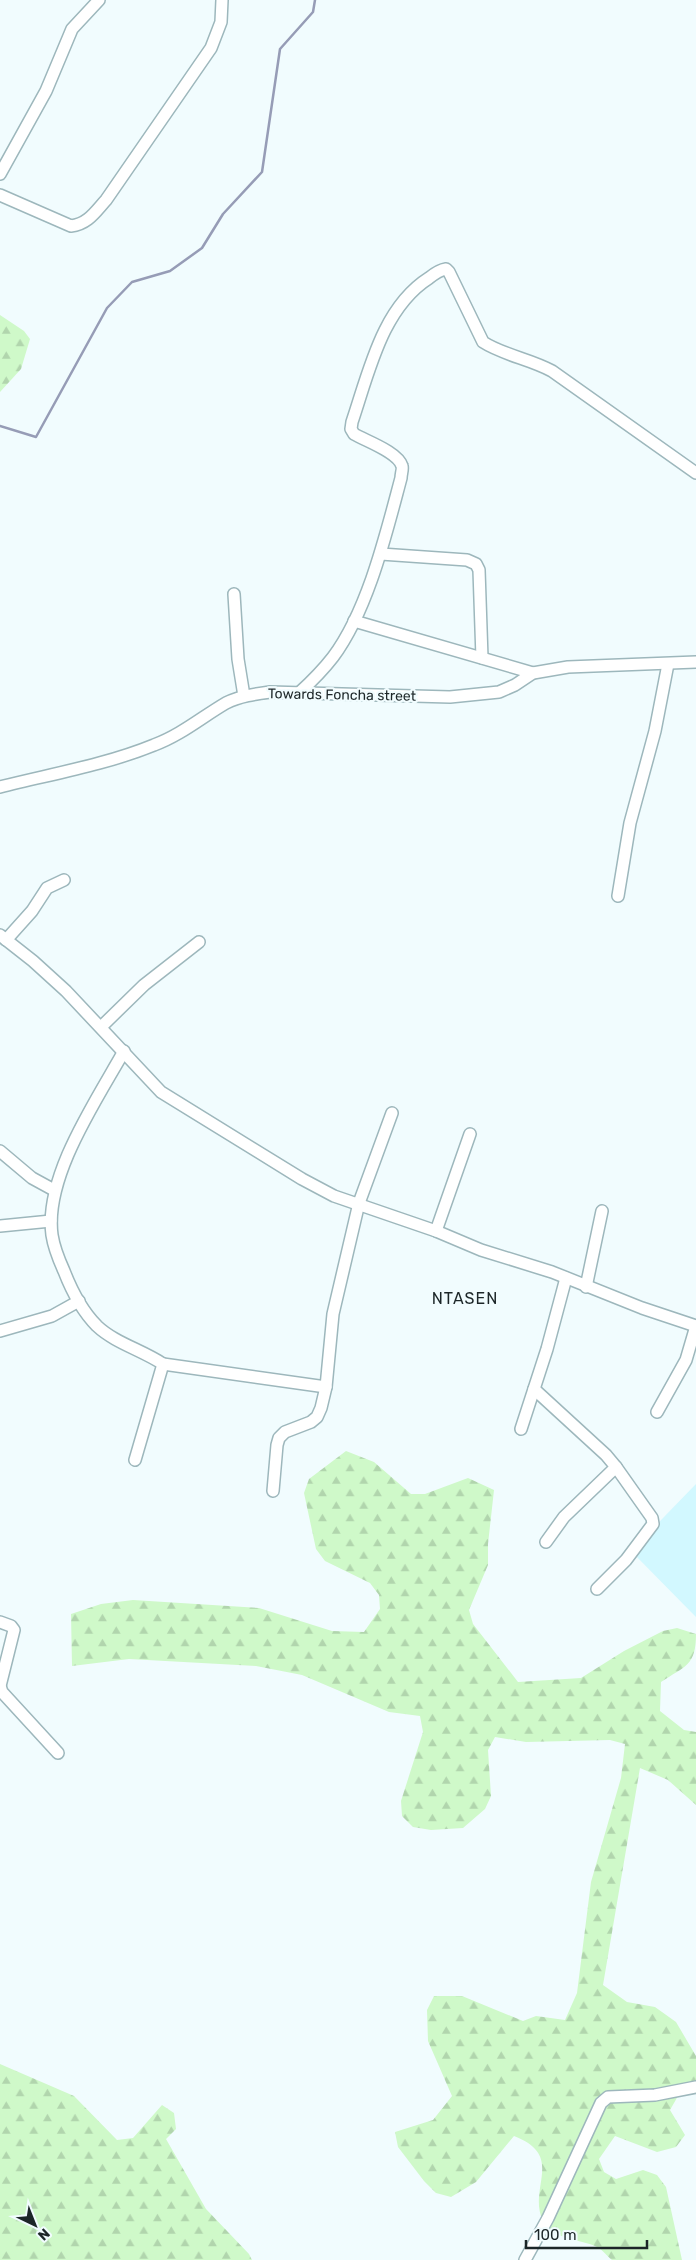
<svg xmlns="http://www.w3.org/2000/svg" width="696" height="2260" viewBox="0 0 696 2260" font-family="Rubik,sans-serif">
<style>
.built{fill:#d2f8ff}
.forest{fill:url(#forest-firs)}
.lines{fill:none;stroke-linecap:round;stroke-linejoin:round}
.stream{stroke:#969cb6;stroke-width:2.5}
.minor-casing{stroke:#9db7bc;stroke-width:14}
.minor{stroke:#fff;stroke-width:11}
.labels{text-anchor:middle;dominant-baseline:central;stroke-width:4.5;stroke-linejoin:round;paint-order:stroke}
.street-label{font-size:14px;fill:#1c2628;stroke:#f1fcfe}
.quarter-label{font-size:16px;letter-spacing:1px;fill:#1c2628;stroke:#f1fcfe}
</style>
<defs>
<pattern id="forest-firs" width="22" height="20" patternUnits="userSpaceOnUse" patternTransform="scale(1.25)"><rect width="22" height="20" fill="#cff9c9"/><path d="M5 1l3.5 6h-7zM16 11l3.5 6h-7z" fill="#b1d5ad"/></pattern>
</defs>
<rect width="100%" height="100%" fill="#f1fcfe"/>
<polygon class="built" points="696,1484 696,1617 631,1551"/>
<g class="forest">
<polygon points="0,315 24,331 30,339 21,369 0,392"/>
<path d="M346,1451l28,11 37,32h14l43,-16 26,12 -6,54v21l-19,45 4,14 45,58 63,-4 43,-27 39,-20 14,-3 19,6c0,32 -11,32 -35,48l-1,29 24,19 12,2v73l-28,-25 -28,-12 -37,217 24,17 28,5 21,15 20,34v34l-18,6 -8,14 15,25 -9,12 -19,5 -42,-16 -16,23 5,13 12,7 27,-9 14,5 9,12 16,73h-70c-5,-4 -9,-10 -15,-13 -16,-8 -44,-7 -54,-26 -16,-33 23,-65 -29,-85l-38,46 -25,15 -15,-4 -12,-12 -26,-34 -3,-15 38,-12 19,-24 -24,-55 -1,-31 7,-14h28l61,25 13,-5 29,4 12,-27 14,-111 30,-104 4,-34 -15,-4 -84,2 -31,-5 -7,13 3,46 -6,13 -22,19 -32,2 -18,-3 -11,-11 -1,-15 22,-69 -3,-16 -31,-4 -87,-37 -46,-9 -127,-7 -57,7 -1,-52 30,-10 32,-4 126,8 73,23 32,1 16,-23 -1,-14 -9,-12 -45,-22 -9,-12 -12,-56 5,-14z"/>
<polygon points="0,2064 74,2096 117,2140 133,2138 162,2105 174,2113 176,2129 166,2139 206,2209 249,2254 252,2260 0,2260"/>
</g>
<g class="lines">
<polyline class="stream" points="0,426 36,437 107,308 132,282 170,271 202,248 223,214 262,172 280,49 313,12 315,0"/>
<g class="minor-casing">
<g id="minor">
<polyline points="0,174 46,91 72,29 99,0"/>
<path d="M0,195l71,31c17,-2 24,-14 35,-26l105,-152 10,-26 1,-22"/>
<polyline points="381,554 467,560 476,564 479,570 482,658"/>
<polyline points="234,594 238,659 244,696"/>
<polyline points="354,621 533,673"/>
<path d="M299,693c12,-11 24,-23 34,-36 35,-47 53,-123 68,-179 0,-4 2,-9 1,-12 -4,-14 -36,-25 -48,-32l-3,-5 1,-7c17,-50 30,-114 77,-144 5,-4 10,-8 17,-9l3,3 34,70c20,13 47,17 69,29l144,102"/>
<path d="M0,787c51,-13 105,-22 154,-42 27,-10 48,-28 72,-42 14,-7 29,-9 44,-11l180,5 49,-5 16,-7 18,-12 35,-6 128,-5"/>
<polyline points="618,896 630,823 655,731 668,664"/>
<polyline points="0,935 33,961 66,991 161,1092 302,1179 334,1196 436,1231 481,1250 552,1272 642,1308 696,1326"/>
<polyline points="6,940 32,911 47,888 64,880"/>
<polyline points="101,1027 144,985 199,942"/>
<path d="M124,1051c-28,50 -80,126 -72,184 2,13 7,25 12,36 7,18 19,41 33,55 18,17 45,24 66,38l-28,96"/>
<polyline points="0,1151 32,1178 54,1190"/>
<polyline points="0,1226 51,1221"/>
<polyline points="436,1231 470,1134"/>
<polyline points="586,1287 602,1211"/>
<polyline points="0,1331 52,1316 79,1301"/>
<polyline points="163,1364 326,1387"/>
<polyline points="534,1389 606,1455 616,1467 564,1517 546,1542"/>
<polyline points="657,1412 686,1360 696,1326"/>
<polyline points="521,1429 547,1349 566,1278"/>
<polyline points="273,1491 277,1445 279,1438 285,1432 311,1422 317,1417 321,1408 326,1387 333,1314 359,1203 392,1113"/>
<polyline points="597,1589 626,1560 653,1524 652,1518 616,1467"/>
<polyline points="0,1622 11,1626 14,1630 0,1686"/>
<polyline points="0,1686 2,1692 58,1753"/>
<polyline points="525,2260 548,2218 601,2103 608,2097 655,2095 696,2087"/>
</g>
</g>
<use href="#minor" class="minor"/>
</g>
<g class="labels">
<g class="street-label">
<text transform="translate(342 695) rotate(1)">Towards Foncha street</text>
</g>
<g class="quarter-label">
<text x="465" y="1298">NTASEN</text>
</g>
</g>
<g transform="translate(35 2225) rotate(137)" stroke="#f1fcfe" stroke-width="4" paint-order="stroke">
<path d="M0-4L9 19L0 12L-9 19Z" fill="#1c2628"/>
<text y="-8" font-size="14" font-weight="bold" text-anchor="middle" fill="#1c2628">N</text>
</g>
<path d="M526 2240v8h121v-8" fill="none" stroke="#1c2628" stroke-width="2.5"/>
<text x="534" y="2240" font-size="15" fill="#1c2628" stroke="#f1fcfe" stroke-width="4" paint-order="stroke">100 m</text>
</svg>
